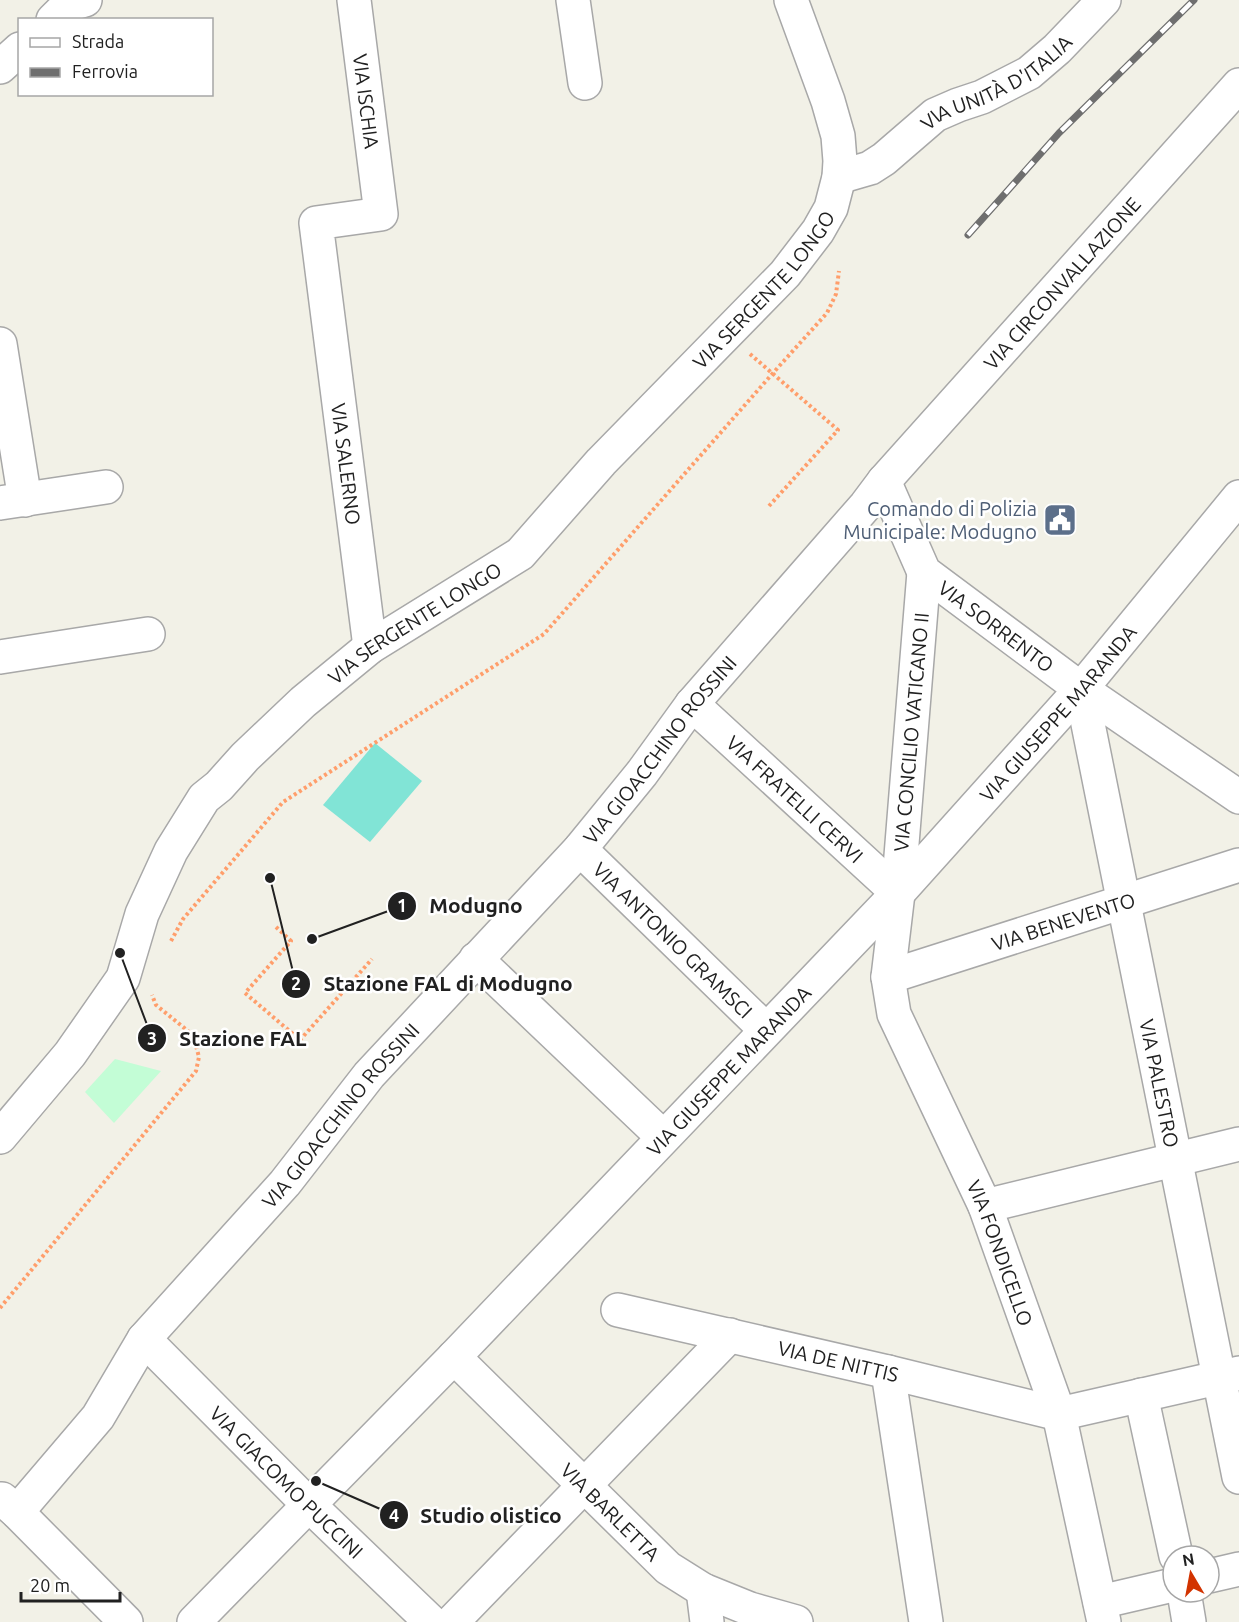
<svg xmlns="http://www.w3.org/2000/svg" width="1239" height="1622" viewBox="0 0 1239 1622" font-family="Ubuntu,sans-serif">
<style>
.park{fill:#c3fdd6}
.pitch{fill:#81e4d6}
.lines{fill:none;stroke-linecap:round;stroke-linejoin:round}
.minor-casing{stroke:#a8a8a8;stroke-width:36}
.tertiary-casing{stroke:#a8a8a8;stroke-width:36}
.path{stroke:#ff9e6b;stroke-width:4;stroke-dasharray:3 3;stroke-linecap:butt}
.minor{stroke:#fff;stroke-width:33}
.tertiary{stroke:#fff;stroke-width:33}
.rail-casing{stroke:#6f6f6f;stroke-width:7}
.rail{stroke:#fff;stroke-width:4.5;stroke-dasharray:14;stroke-linecap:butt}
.labels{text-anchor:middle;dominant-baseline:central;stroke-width:5;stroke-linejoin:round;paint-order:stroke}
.street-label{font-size:20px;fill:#212121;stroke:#fff}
.service-label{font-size:20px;fill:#4e5e75;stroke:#fff;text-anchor:end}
.leader{fill:none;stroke:#212121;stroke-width:2}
.callout-dot{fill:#212121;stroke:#fff;stroke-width:2}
.mark-label{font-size:18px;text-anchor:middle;font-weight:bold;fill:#fff}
.callout-label{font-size:21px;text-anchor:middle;font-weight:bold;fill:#212121;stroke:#fff;stroke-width:5;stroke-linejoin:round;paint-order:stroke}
</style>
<rect width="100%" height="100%" fill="#f2f1e7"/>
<polygon class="park" points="115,1059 161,1071 114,1123 85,1092"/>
<polygon class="pitch" points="375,743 422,781 370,842 323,805"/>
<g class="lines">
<g class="minor-casing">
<g id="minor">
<path id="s1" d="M354,0l27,214 -65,9 54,424"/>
<polyline points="573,0 585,83"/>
<polyline points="53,20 68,5 85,0"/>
<polyline points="0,67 20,49"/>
<path id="s2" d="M839,177l31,-9 14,-9 51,-44 23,-10 24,-8 47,-24 28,-24 47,-49"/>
<polyline points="0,344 25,500"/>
<polyline points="0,503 106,487"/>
<path id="s3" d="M924,572l-26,321 -10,84 6,37 91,192 74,208 45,208"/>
<polyline points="0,657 148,634"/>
<path id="s4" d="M1081,689l158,788"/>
<path id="s5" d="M692,704l206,189"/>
<path id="s6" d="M580,849l186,181"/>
<polyline points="476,959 663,1137"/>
<path id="s7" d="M888,977l351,-112"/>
<path id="s8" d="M0,1137l70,-83 53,-76 19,-64 29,-63 33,-53 15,-12 26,-29 58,-55 67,-55 150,-93 81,-92 184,-188 33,-43 13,-23 8,-31 1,-16 -2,-25 -10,-35 -37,-101"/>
<polyline points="985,1206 1239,1144"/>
<path id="s9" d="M618,1310l270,62 171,42 180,-41"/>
<path id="s10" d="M144,1339l164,165 123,118"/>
<path id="s11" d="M454,1357l214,211 35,22 47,19 46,13"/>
<polyline points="888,1372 926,1622"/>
<polyline points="1141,1395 1176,1556"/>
<polyline points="2,1499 17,1512 126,1622"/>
<path id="s12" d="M17,1512l81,-95 46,-78 141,-156 84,-108 211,-226 62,-76 50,-69 174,-199 18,-24 40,91 157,117 158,108"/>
<polyline points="1209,1576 1239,1569"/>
<polyline points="703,1590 707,1622"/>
<polyline points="1184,1592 1189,1622"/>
<polyline points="1100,1602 1173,1585"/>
<path id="s13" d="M194,1622l260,-265 444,-464 183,-204 158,-192"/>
<polyline points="452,1622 730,1335"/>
</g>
</g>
<g class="tertiary-casing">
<g id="tertiary">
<path id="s14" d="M884,481l355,-396"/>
</g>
</g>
<g class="path">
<polyline points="750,354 838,430 769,506"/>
<polyline points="276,927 291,941 245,993 300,1040 372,959"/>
<polyline points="171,941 183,919 283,802 544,634 773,373 827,313 836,294 839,271"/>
<polyline points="0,1308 196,1071 199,1057 195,1042 188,1031 156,1005 152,995"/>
</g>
<use href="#minor" class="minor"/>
<use href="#tertiary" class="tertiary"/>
<g class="rail-casing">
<polyline id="rail" points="968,235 1059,133 1194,0"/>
</g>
<use href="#rail" class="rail"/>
</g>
<defs>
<g id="civic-square" transform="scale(1.725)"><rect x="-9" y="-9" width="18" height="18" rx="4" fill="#5c6f8a" stroke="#fff"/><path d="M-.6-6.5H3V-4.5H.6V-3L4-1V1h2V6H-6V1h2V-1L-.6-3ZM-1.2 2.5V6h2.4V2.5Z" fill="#fff"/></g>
</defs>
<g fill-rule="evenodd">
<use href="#civic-square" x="1060" y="520"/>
</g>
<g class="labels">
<g class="street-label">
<text stroke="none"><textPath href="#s2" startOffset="186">VIA UNITÀ D'ITALIA</textPath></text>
<text stroke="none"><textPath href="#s1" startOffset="102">VIA ISCHIA</textPath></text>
<text stroke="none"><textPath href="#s14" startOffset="266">VIA CIRCONVALLAZIONE</textPath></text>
<text stroke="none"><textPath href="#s8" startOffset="1161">VIA SERGENTE LONGO</textPath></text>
<text stroke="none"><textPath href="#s1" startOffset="524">VIA SALERNO</textPath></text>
<text stroke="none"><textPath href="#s8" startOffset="675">VIA SERGENTE LONGO</textPath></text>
<text stroke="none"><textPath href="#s12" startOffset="1539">VIA SORRENTO</textPath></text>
<text stroke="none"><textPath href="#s13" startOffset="1254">VIA GIUSEPPE MARANDA</textPath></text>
<text transform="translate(911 732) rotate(-85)">VIA CONCILIO VATICANO II</text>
<text stroke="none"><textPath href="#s12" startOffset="999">VIA GIOACCHINO ROSSINI</textPath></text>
<text stroke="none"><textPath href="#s5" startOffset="140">VIA FRATELLI CERVI</textPath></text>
<text stroke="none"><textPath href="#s7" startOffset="184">VIA BENEVENTO</textPath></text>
<text stroke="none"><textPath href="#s6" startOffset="130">VIA ANTONIO GRAMSCI</textPath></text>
<text stroke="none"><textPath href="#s13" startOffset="768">VIA GIUSEPPE MARANDA</textPath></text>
<text stroke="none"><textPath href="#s4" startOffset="402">VIA PALESTRO</textPath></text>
<text stroke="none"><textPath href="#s12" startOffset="513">VIA GIOACCHINO ROSSINI</textPath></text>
<text stroke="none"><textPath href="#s3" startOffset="706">VIA FONDICELLO</textPath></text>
<text stroke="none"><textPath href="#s9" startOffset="226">VIA DE NITTIS</textPath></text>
<text stroke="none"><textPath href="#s10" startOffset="202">VIA GIACOMO PUCCINI</textPath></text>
<text stroke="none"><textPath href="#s11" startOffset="220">VIA BARLETTA</textPath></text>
</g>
<g class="service-label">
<text x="1037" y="508">Comando di Polizia<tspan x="1037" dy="23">Municipale: Modugno</tspan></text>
</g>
</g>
<path class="leader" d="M312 939L402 906M270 878L296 984M120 953L152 1038M316 1481L394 1515"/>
<g class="callout-dot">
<circle cx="312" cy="939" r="6"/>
<circle cx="270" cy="878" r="6"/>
<circle cx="120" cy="953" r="6"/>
<circle cx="316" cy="1481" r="6"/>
<circle cx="402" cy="906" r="15"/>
<circle cx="296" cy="984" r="15"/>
<circle cx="152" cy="1038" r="15"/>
<circle cx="394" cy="1515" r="15"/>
</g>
<g class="mark-label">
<text x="402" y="912">1</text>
<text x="296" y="990">2</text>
<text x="152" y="1045">3</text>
<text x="394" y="1522">4</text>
</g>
<g class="callout-label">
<text x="476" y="913">Modugno</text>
<text x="448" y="991">Stazione FAL di Modugno</text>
<text x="243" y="1046">Stazione FAL</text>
<text x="491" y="1523">Studio olistico</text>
</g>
<rect x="18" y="18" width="195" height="78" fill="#ffffff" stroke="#a6a6a6" stroke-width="1.5"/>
<rect x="30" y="38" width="30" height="9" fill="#ffffff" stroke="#a6a6a6" stroke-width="1.5"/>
<text x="72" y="48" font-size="18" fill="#212121">Strada</text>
<rect x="30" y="68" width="30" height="9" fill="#6f6f6f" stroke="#a6a6a6" stroke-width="1.5"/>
<text x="72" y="78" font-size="18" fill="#212121">Ferrovia</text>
<g transform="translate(1191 1574) rotate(350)"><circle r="28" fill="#ffffff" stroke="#a6a6a6" stroke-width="1.5"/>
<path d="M0-4.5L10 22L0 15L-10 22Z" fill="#d23300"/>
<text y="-9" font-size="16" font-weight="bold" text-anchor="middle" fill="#212121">N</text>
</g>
<path d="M21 1592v9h99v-9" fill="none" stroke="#212121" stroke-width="3"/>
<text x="30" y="1592" font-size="18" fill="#212121" stroke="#ffffff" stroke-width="4.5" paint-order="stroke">20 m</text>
</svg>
